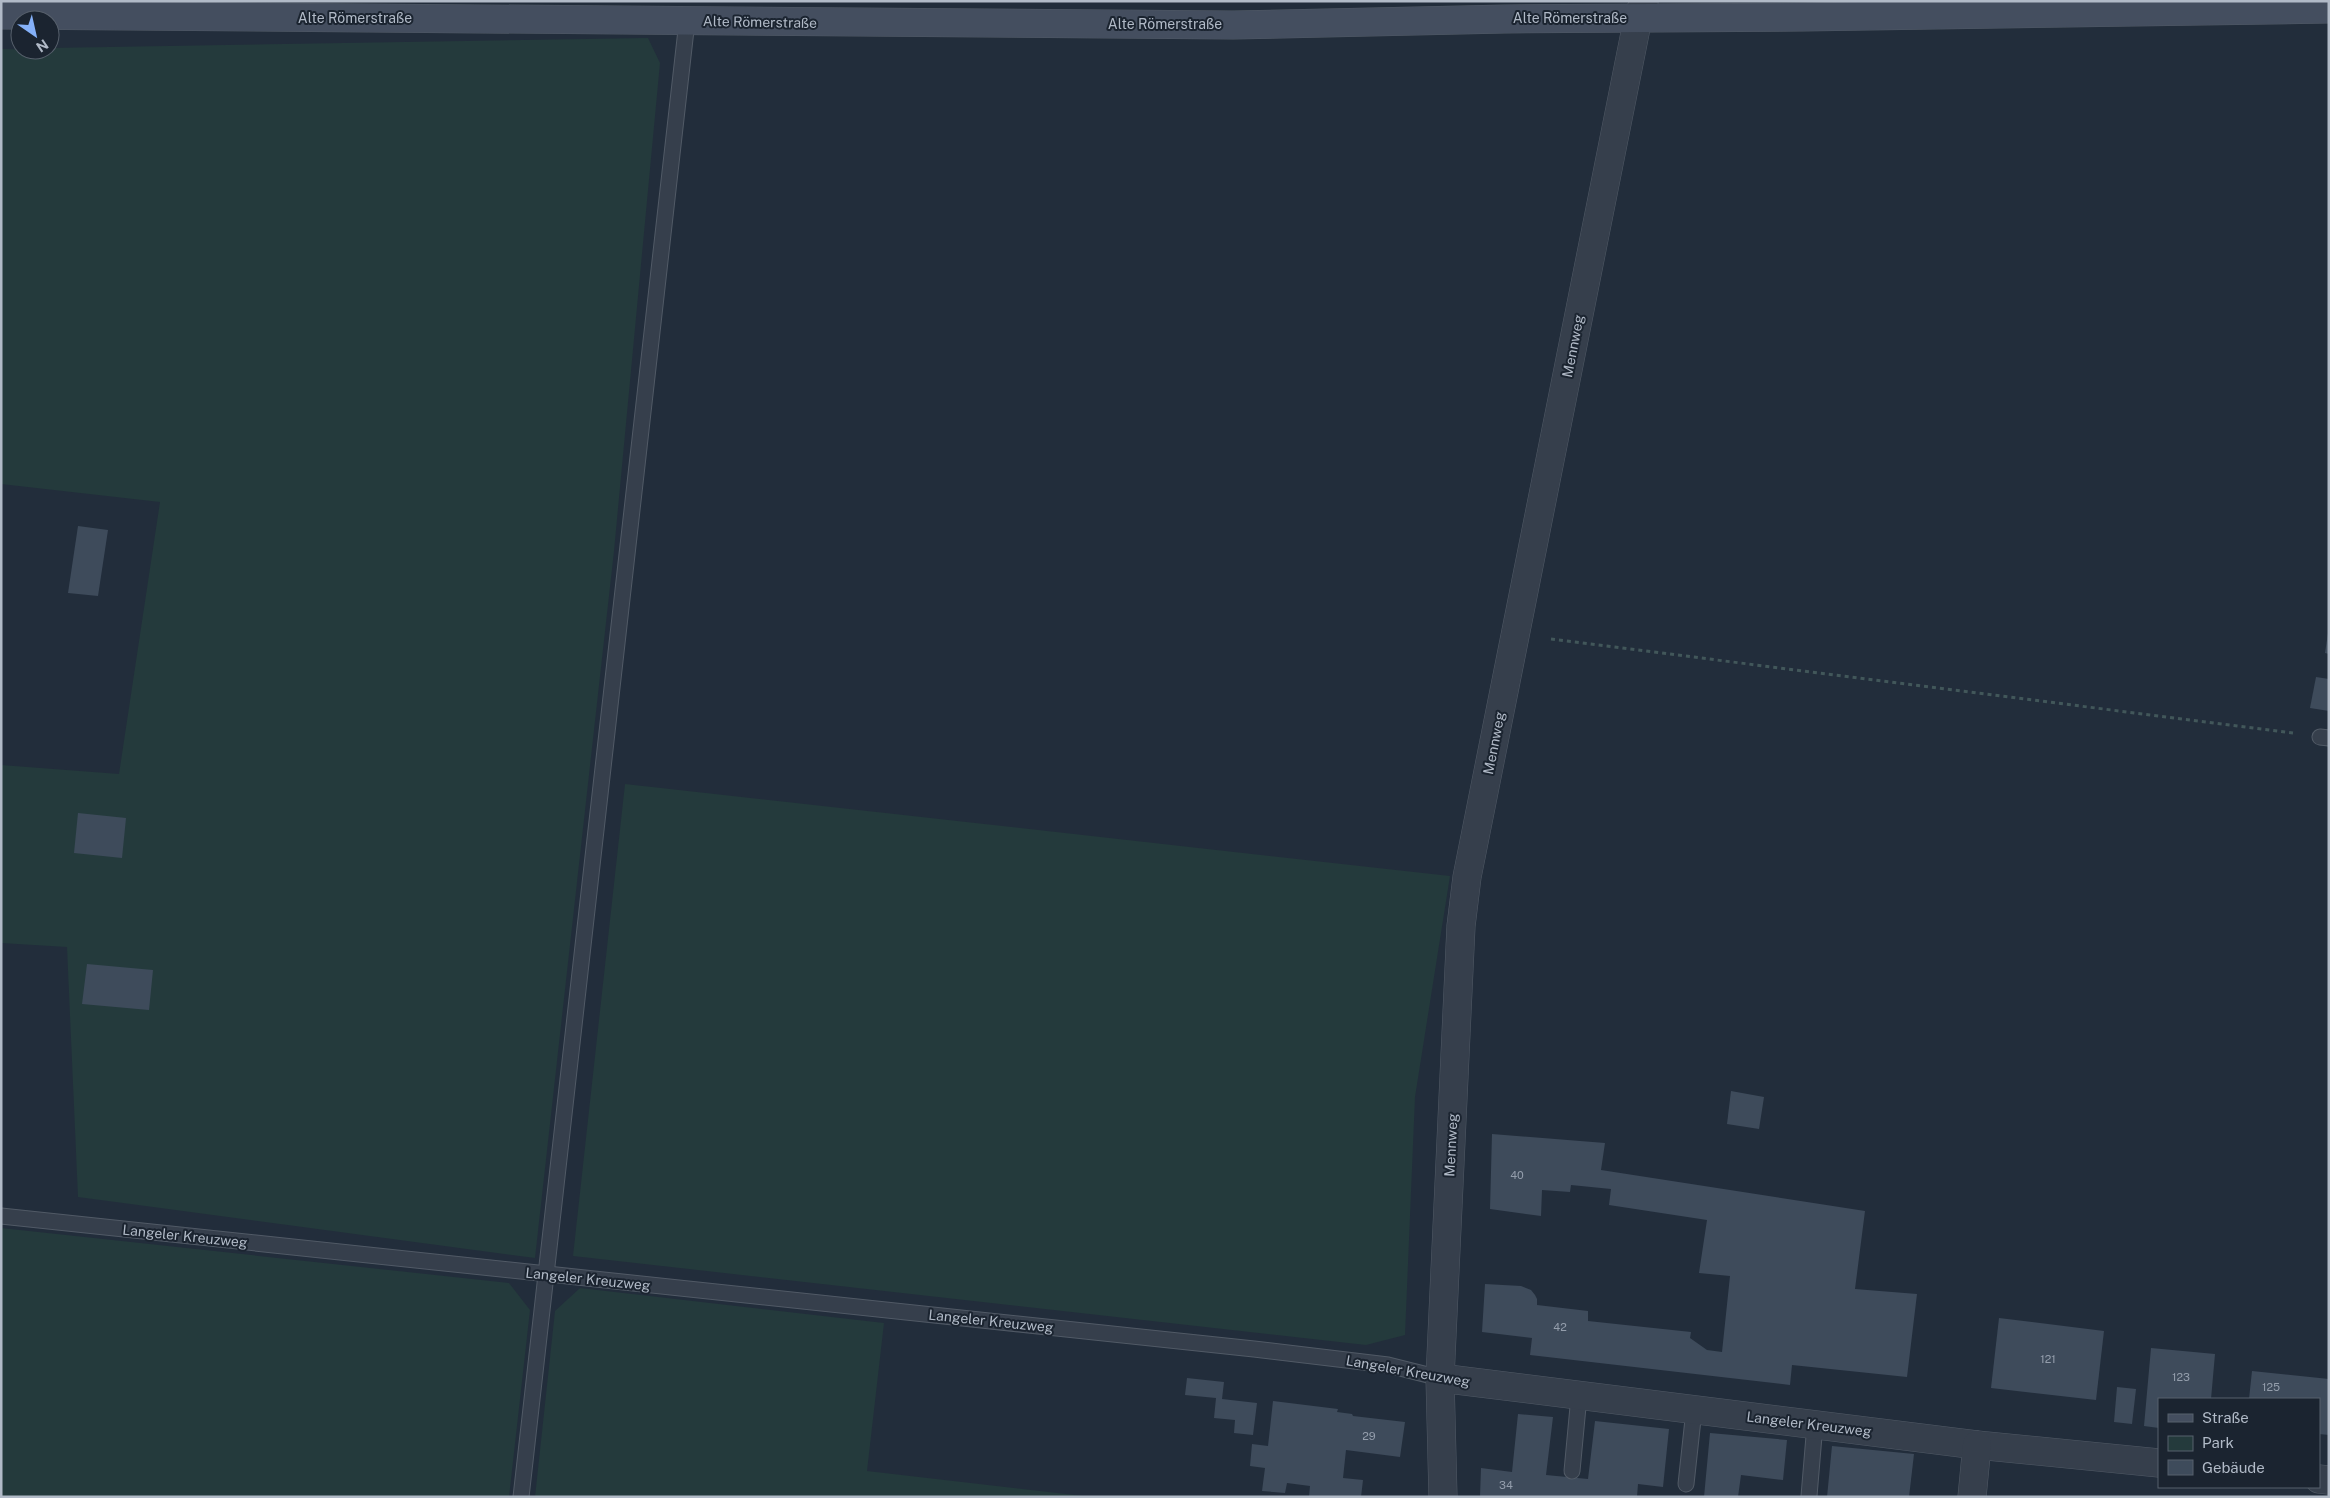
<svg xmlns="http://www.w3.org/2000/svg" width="2330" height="1498" viewBox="0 0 2330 1498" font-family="'Public Sans',sans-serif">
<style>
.green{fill:#243a3c}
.building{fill:#3e4b5b}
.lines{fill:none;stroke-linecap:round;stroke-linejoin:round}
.lane-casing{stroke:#515a66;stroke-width:17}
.street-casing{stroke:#515a66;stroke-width:29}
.secondary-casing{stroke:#515a66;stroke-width:29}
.path{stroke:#42575a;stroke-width:3;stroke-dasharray:4 4;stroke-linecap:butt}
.lane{stroke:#363f4c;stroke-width:15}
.street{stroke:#363f4c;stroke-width:28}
.secondary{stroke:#444e5f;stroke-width:28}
.labels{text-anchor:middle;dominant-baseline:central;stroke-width:4;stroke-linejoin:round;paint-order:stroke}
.number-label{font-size:11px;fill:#949eac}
.street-label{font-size:14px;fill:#b1bac7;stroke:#1b2430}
</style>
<rect width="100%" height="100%" fill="#222d3b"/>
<g class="green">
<polygon points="648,38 660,63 614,551 535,1258 78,1197 67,947 1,943 1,765 119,774 160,502 1,484 1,49 50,50 50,48"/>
<polygon points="625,784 1450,876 1415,1097 1405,1335 1366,1345 573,1256"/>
<polygon points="1,1228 509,1283 530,1310 509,1497 1,1497"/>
<polygon points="580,1288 884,1323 867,1471 1092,1497 535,1497 555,1311"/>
</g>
<g class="building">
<polygon points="78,526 108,530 98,596 68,593"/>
<polygon points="2328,633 2329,633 2329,654 2325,653"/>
<polygon points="2316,677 2329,679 2329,711 2310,708"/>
<polygon points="78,813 126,818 122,858 74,853"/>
<polygon points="87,964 153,970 149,1010 82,1004"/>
<polygon points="1731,1091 1764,1097 1759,1129 1727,1124"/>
<polygon points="1492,1134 1605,1143 1601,1170 1865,1211 1855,1289 1917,1294 1907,1377 1792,1365 1790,1385 1530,1355 1532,1338 1482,1332 1485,1284 1521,1286 1531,1290 1535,1295 1537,1299 1537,1305 1588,1311 1588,1321 1691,1332 1690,1338 1707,1350 1722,1352 1730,1276 1699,1273 1707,1220 1609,1205 1611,1189 1571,1185 1570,1192 1542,1190 1541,1216 1490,1209"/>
<polygon points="1999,1318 2104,1331 2096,1400 1991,1388"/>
<polygon points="2151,1348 2215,1354 2211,1399 2159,1399 2159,1428 2144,1426"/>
<polygon points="2252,1371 2329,1379 2329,1435 2319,1434 2319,1399 2249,1399"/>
<polygon points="1187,1378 1224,1382 1222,1399 1257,1403 1253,1435 1234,1433 1235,1420 1214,1418 1216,1398 1185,1395"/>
<polygon points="2117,1387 2136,1389 2132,1424 2114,1422"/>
<polygon points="1273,1401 1338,1409 1337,1412 1352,1414 1353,1416 1405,1422 1400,1457 1346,1450 1343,1478 1363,1480 1361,1497 1309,1497 1310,1486 1287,1483 1285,1493 1262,1491 1265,1468 1250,1466 1252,1444 1268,1446"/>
<polygon points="1518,1414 1553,1417 1546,1475 1588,1479 1595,1421 1669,1429 1663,1487 1638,1484 1637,1497 1480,1497 1481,1468 1512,1472"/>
<polygon points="1710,1433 1787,1440 1783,1480 1741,1475 1738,1497 1704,1497"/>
<polygon points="1832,1446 1914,1454 1909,1497 1827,1497"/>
</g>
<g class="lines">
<g class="lane-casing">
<g id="lane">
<polyline points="2320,737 2329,738"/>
<polyline points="1,1216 1254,1349 1388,1365 1440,1378"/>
<polyline points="1572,1471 1579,1396"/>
<polyline points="1686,1484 1694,1410"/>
<polyline points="1809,1496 1815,1424"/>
<polyline points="521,1497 687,21"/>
</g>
</g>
<g class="street-casing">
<g id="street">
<polyline points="1440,1378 1977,1445 2159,1463"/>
<polyline points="2319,1479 2329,1480"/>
<polyline points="1443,1497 1440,1378 1461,926 1467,877 1638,18 1644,1"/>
<polyline points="1972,1497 1977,1445"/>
</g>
</g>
<g class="secondary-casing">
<polyline id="secondary" points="1,15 1233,25 1505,19 1803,17 2329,9"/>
</g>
<polyline class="path" points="1551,639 2293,733"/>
<use href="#lane" class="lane"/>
<use href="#street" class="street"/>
<use href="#secondary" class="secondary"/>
</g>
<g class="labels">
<g class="number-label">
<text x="1517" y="1175">40</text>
<text x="1560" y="1327">42</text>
<text x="2048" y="1359">121</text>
<text x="2181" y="1377">123</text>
<text x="2271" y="1387">125</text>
<text x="1369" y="1436">29</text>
<text x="1506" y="1485">34</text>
</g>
<g class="street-label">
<text x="355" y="18">Alte Römerstraße</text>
<text x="1570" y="18">Alte Römerstraße</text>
<text transform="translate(760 22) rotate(1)">Alte Römerstraße</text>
<text x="1165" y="24">Alte Römerstraße</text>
<text transform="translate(1573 346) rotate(-79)">Mennweg</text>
<text transform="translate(1494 743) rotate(-79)">Mennweg</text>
<text transform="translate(1451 1145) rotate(-87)">Mennweg</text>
<text transform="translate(185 1236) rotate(6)">Langeler Kreuzweg</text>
<text transform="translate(588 1279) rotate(6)">Langeler Kreuzweg</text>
<text transform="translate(991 1321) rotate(6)">Langeler Kreuzweg</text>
<text transform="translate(1408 1371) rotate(10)">Langeler Kreuzweg</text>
<text transform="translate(1809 1424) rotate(7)">Langeler Kreuzweg</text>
</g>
</g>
<rect width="2330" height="1498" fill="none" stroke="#b1bac7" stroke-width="5"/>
<rect x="2158" y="1398" width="162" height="90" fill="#1b2430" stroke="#57606c"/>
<rect x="2168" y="1414" width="25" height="8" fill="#444e5f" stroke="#57606c"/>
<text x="2202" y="1423" font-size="15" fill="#b1bac7">Straße</text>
<rect x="2168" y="1436" width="25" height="15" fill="#243a3c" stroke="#57606c"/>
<text x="2202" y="1448" font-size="15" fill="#b1bac7">Park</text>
<rect x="2168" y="1460" width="25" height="15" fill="#3e4b5b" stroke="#57606c"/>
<text x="2202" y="1473" font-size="15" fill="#b1bac7">Gebäude</text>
<g transform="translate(35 35) rotate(146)"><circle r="24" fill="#1b2430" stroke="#57606c"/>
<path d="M0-4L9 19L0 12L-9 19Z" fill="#85b1f9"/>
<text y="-8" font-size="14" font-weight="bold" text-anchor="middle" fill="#b1bac7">N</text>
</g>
</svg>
